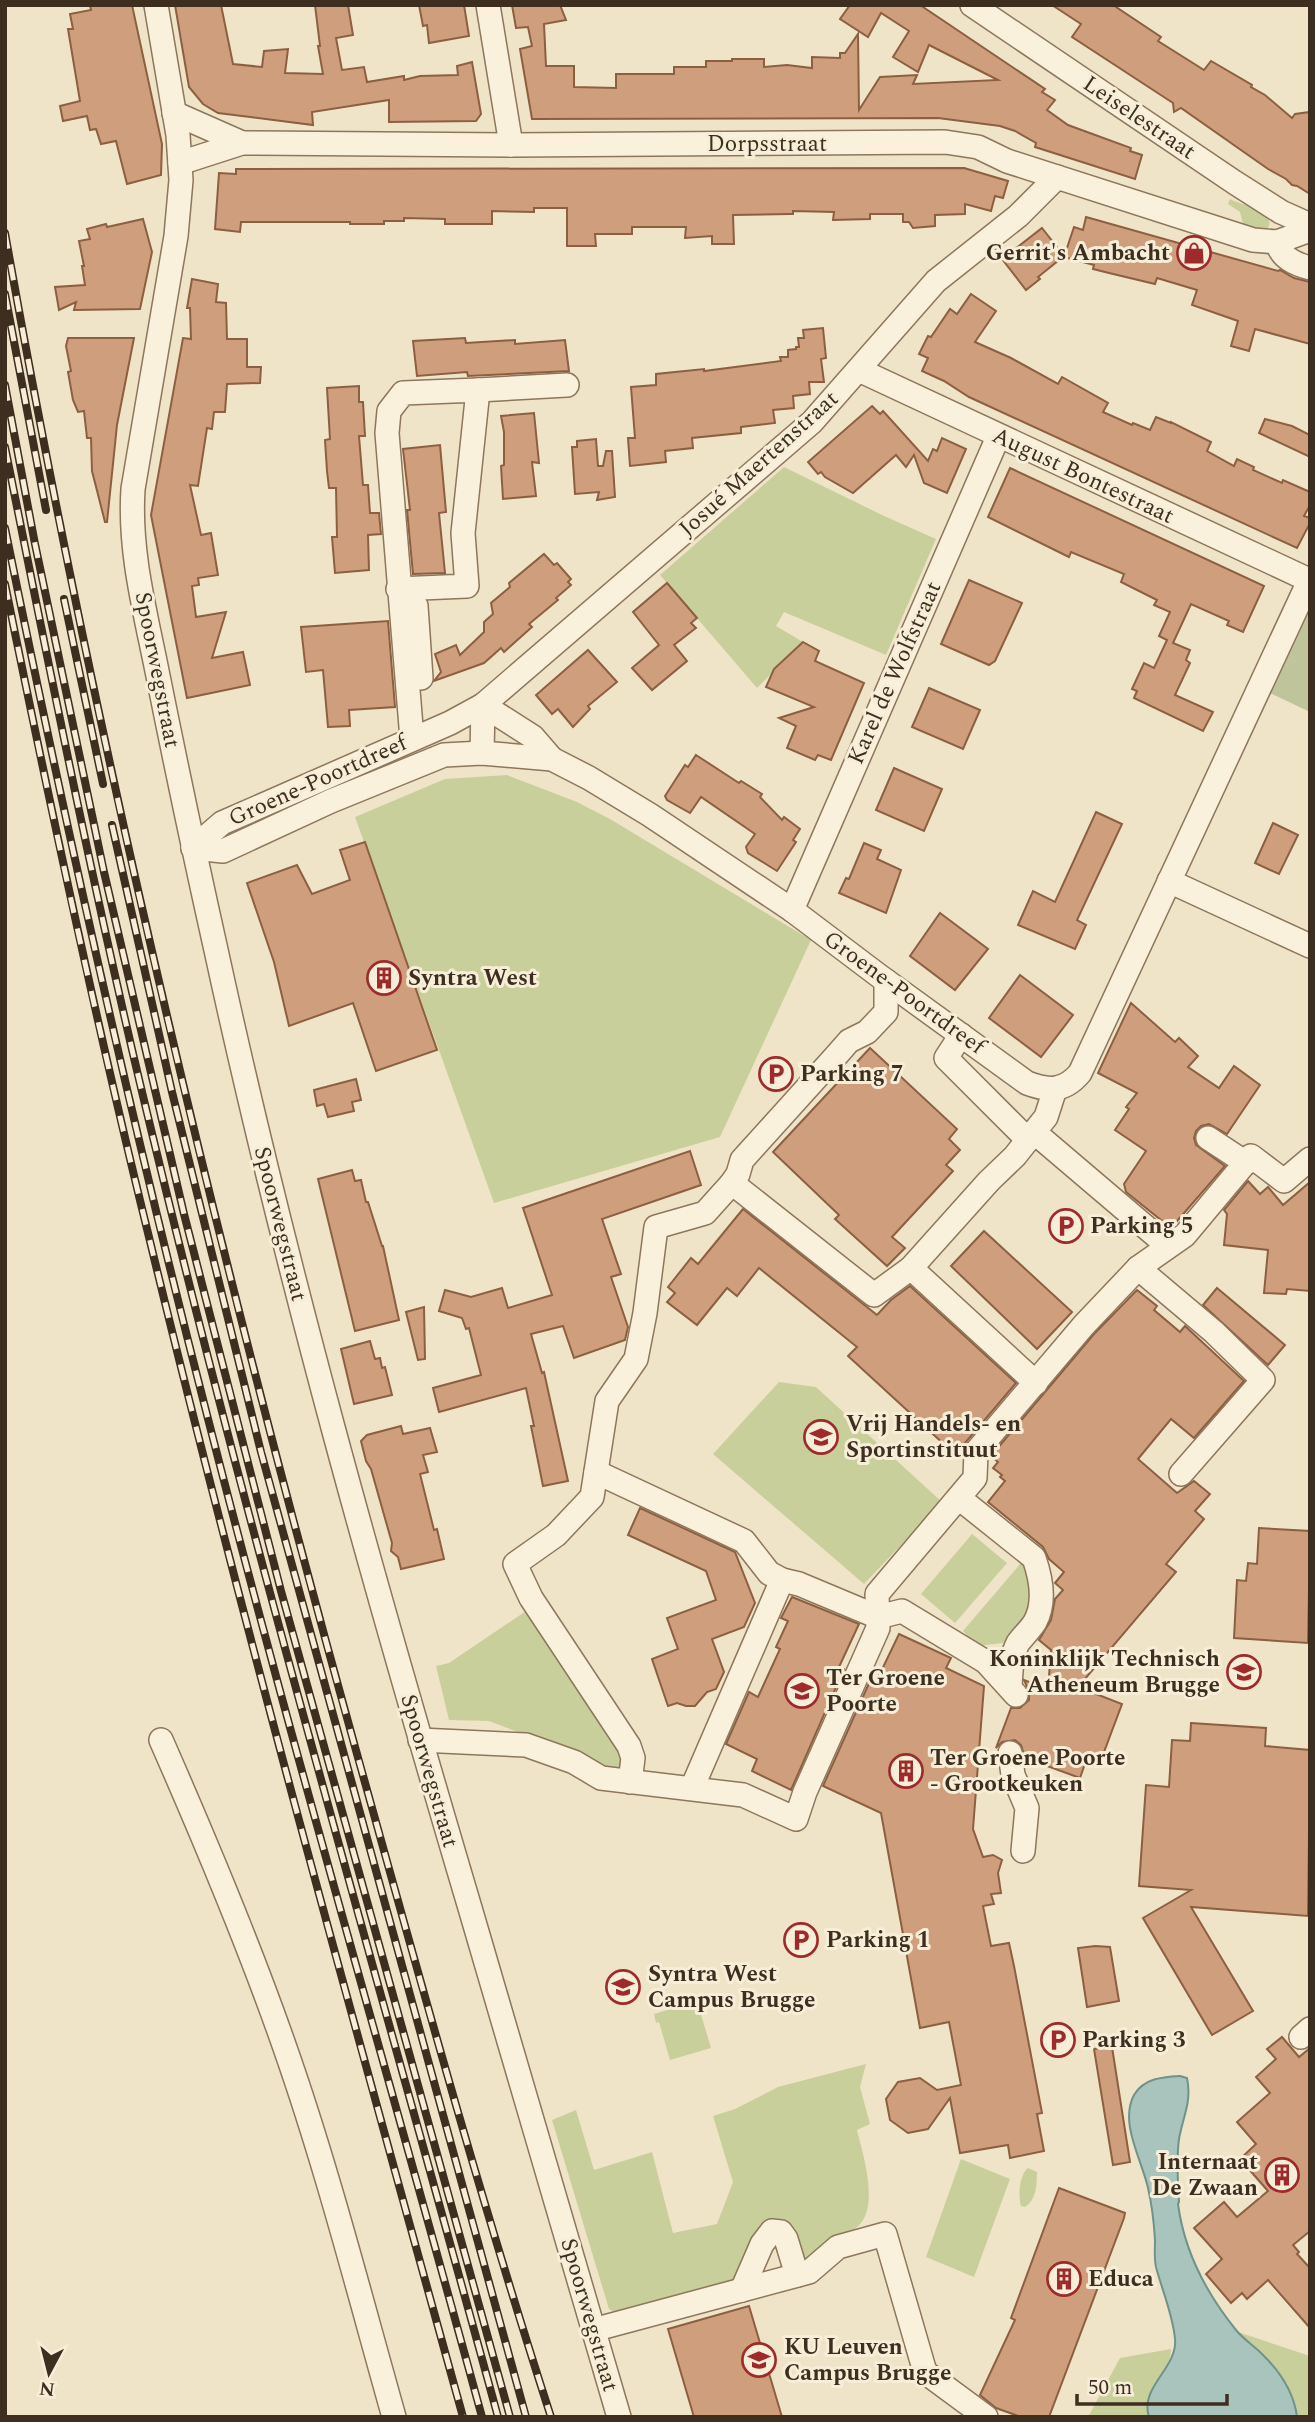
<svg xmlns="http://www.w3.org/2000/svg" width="1315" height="2422" viewBox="0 0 1315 2422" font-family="Spectral,serif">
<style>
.green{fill:#c9cf9b}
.cemetery{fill:#bfc49a}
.water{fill:#a9c4bc;stroke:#6f938a;stroke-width:2}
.building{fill:#cf9f7d;stroke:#8d5f41;stroke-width:2}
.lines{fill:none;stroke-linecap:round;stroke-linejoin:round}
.minor-casing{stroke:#8d765c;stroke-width:26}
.minor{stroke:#faf1dc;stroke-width:23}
.rail-casing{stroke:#3d2e20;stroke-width:8}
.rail{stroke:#f7eed8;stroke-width:5;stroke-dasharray:16;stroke-linecap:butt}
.labels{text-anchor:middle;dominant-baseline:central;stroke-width:6;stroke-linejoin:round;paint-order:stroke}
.street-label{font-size:23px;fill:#3d2e20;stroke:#f7eed8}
.poi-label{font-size:23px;font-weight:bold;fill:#3d2e20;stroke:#f7eed8;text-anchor:start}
</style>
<rect width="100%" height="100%" fill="#f0e4c8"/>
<g class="green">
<path d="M1230,199c11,6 53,15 35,32l-21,-3 -4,-16 -12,-8z"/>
<polygon points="784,467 882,515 936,539 886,655 784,612 776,626 803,642 757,688 660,575"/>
<polygon points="507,775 577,802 610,819 811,940 720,1137 494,1203 355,817 445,779"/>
<polygon points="779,1382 816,1387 942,1502 864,1584 713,1454"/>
<polygon points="972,1534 1007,1563 955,1623 921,1594"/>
<polygon points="1021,1563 1031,1567 1032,1608 1021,1624 1003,1643 977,1646 963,1631"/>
<polygon points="529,1609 623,1752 623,1764 610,1772 577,1755 489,1721 449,1720 436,1666 449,1663"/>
<polygon points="697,2001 711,2048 670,2060 659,2022 656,2023 654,2014"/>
<path d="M866,2064l-6,23 10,37 -13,6c6,25 24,79 -1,98 -9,7 -24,8 -34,16 -6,6 -12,14 -18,21l-22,-37 -41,53 -119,35 -13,-7 -57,-189 24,-10 18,60 58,-18 21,81 44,-9 16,-42 -20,-66 22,-7 43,-22z"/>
<polygon points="961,2159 1010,2179 974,2277 926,2257"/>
<path d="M1028,2168l9,4c0,13 -1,28 -12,35l-4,-1c-3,-10 -2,-31 7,-38z"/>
<polygon points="1238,2332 1310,2356 1310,2417 1297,2417 1287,2384"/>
<path d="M1171,2349c1,25 -29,40 -22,68h-61l32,-59z"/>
</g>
<polygon class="cemetery" points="1310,601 1310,712 1268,692"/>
<path class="water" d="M1180,2076l7,2c5,24 -4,38 -8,61 -3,21 -1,42 0,63l-1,2c6,46 29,90 58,126 8,10 20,17 28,26 17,17 30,37 33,61h-148c-10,-30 29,-49 26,-78 -2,-24 -13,-49 -19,-72 -2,-9 -1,-18 -1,-27 -1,-17 -3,-35 -7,-52 -6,-28 -29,-65 -14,-93 10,-17 29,-18 46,-19z"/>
<g class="building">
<polygon points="90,5 132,5 162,144 161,175 127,184 116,141 101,144 96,129 90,130 87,116 63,121 60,106 80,101 68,29 73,29 70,14 91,10"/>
<polygon points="175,5 221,5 233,64 262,67 264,51 288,49 285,73 323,74 318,46 320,46 315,5 348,5 353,35 336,38 342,70 364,67 367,82 404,76 404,80 420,76 458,75 457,66 472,62 481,114 476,121 389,122 389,100 312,112 313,125 218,113 203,104 189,87"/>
<polygon points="419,5 464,5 469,36 429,43 427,25 423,26"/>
<polygon points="512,5 560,5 566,20 544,24 546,66 574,66 574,87 616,88 616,74 674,74 674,67 706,67 706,61 732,61 732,59 764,59 764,67 787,65 812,68 812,57 840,58 840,53 845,53 858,34 859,110 880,77 917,75 913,84 998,80 929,45 918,72 893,57 909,31 881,13 868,37 840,19 850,5 920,5 1045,89 1042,92 1055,100 1047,110 1068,125 1131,148 1130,151 1142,155 1135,179 1035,147 1036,143 1015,131 1000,126 938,118 532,119 520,49 532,46 528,27 516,28"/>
<polygon points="1052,5 1113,5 1161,37 1158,41 1204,70 1211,61 1252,85 1251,87 1265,95 1292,118 1295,114 1310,112 1310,194 1297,186 1292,185 1286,179 1268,169 1181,108 1174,112 1173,103 1072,37 1081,24"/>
<polygon points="964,168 1008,181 1003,198 995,196 991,211 965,204 965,214 935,215 935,226 913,228 909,222 903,222 903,214 870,214 870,219 833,220 834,212 793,211 793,214 790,214 733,215 734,244 712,244 712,236 685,238 686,227 632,227 632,234 595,234 596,246 567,246 567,208 534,208 534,212 492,211 492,224 445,224 445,219 404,218 404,221 384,221 384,224 350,224 350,222 241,222 240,232 215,229 219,173 236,174 236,169"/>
<polygon points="1086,217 1278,271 1280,270 1294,278 1310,282 1310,344 1255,329 1249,351 1231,346 1238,321 1192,305 1197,290 1157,278 1155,284 1109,273 1093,269 1094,265 1064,257 1074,227 1083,230"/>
<polygon points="143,219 152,252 140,309 74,310 76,302 59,310 55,287 85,285 82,266 84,266 79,241 90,239 87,229 106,224 107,227"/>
<polygon points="1042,228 1064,256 1038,277 1040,279 1026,290 1002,259"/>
<polygon points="192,279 218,284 216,302 226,303 227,339 247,339 247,367 261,367 260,383 227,384 225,412 214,412 212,429 207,428 198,486 190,485 201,535 211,533 218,575 198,578 199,585 192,586 196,617 226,612 212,658 243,652 250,685 187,698 151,515 183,338 191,339 190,308 187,308"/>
<polygon points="971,294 996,311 975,342 1011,358 1058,384 1062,377 1108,403 1103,412 1132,425 1133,423 1150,430 1156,417 1171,423 1171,422 1211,442 1207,451 1234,466 1237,459 1254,467 1253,470 1282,483 1283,480 1310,492 1310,505 1304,516 1310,518 1310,523 1297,548 969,397 944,381 922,371 928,358 919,354 928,336 931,337 950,309 957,314"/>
<polygon points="823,328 826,358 821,359 824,382 809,382 810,394 793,396 794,408 773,410 775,423 741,427 741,433 692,438 693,448 665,451 666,462 630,466 628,438 635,438 631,387 656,385 656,374 704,369 704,371 781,361 780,357 788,357 788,350 796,349 796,347 799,347 798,338 804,338 803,330"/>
<polygon points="68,338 134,338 117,425 107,522 105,522 92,471 91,438 87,438 84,411 78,412 73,400 68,372 71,371 66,346"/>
<polygon points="465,338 466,343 515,340 515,344 565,340 569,371 468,376 467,372 417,376 413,341"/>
<polygon points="359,386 359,402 363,402 365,436 359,436 363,485 368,485 370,513 379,513 381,534 368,535 369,570 335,573 332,537 337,537 336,488 329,488 327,471 325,440 330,439 327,388"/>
<polygon points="872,406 880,414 883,411 928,461 933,449 937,451 942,438 966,449 947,493 924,483 914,455 906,467 896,455 853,493 825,477 821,472 818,474 808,462"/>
<polygon points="534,413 539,463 532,462 536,496 503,499 501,466 504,465 504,432 501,416"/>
<polygon points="1265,419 1292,426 1310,435 1310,457 1259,433"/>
<polygon points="596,439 598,466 603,466 606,451 612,451 615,497 597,500 599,492 575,494 572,447 577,447 577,441"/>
<polygon points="440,445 446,512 439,513 445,573 413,574 407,510 410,510 403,449"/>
<polygon points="1010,468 1264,586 1243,632 1227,625 1229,621 1191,604 1173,643 1190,650 1186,660 1190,663 1175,695 1213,712 1203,731 1134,698 1137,691 1132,689 1144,663 1154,668 1167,640 1159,636 1170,612 1154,605 1157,600 1121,582 1124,574 1071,552 1069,557 988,517"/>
<polygon points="544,554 554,565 557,563 571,579 568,582 571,585 556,598 558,600 529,624 532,627 504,652 501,648 484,663 434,681 441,672 435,654 456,645 460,655 484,632 484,622 493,614 491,603 510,587 509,583"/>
<polygon points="969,580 1022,603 995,661 989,665 941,644"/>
<polygon points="667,583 697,618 691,623 696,628 674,645 687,661 652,690 632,668 659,645 633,612"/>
<polygon points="388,621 395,707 349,710 350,726 328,727 323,670 306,672 301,627"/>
<polygon points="803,642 819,651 815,661 864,683 831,760 818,755 815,760 787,748 796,726 779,718 814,707 766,687 774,669"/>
<polygon points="588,650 617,682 588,706 590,709 573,727 558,709 552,714 536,695"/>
<polygon points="929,688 980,710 963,749 912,727"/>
<polygon points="696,755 739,783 741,781 762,794 760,797 782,820 784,817 800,829 793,840 796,842 777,871 748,853 746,847 755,834 701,797 690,813 667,800 665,796 685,765 688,767"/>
<polygon points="894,768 942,789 924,831 876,810"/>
<polygon points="1096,812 1122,824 1077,920 1086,925 1075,949 1018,925 1033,891 1055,902"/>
<polygon points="1273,823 1298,835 1279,874 1255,863"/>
<polygon points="365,842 437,1050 376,1071 353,1003 289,1026 274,962 247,883 297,865 312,894 350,880 340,850"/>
<polygon points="864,843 881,850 877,859 901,870 886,913 839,893 846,878 849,879"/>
<polygon points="940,913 988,949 955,990 910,956"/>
<polygon points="1020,975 1073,1015 1041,1057 989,1018"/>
<polygon points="1131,1003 1175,1042 1179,1038 1198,1056 1188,1067 1219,1088 1234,1066 1260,1085 1227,1134 1209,1124 1201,1126 1196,1131 1194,1138 1196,1145 1225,1166 1171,1228 1126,1192 1124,1184 1146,1151 1115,1130 1129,1109 1126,1107 1137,1093 1098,1073"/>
<polygon points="870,1048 957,1129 949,1139 960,1150 946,1165 953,1171 892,1237 905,1248 887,1266 835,1219 839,1215 773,1152"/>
<polygon points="356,1079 361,1100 352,1102 354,1111 328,1117 324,1104 317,1106 314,1090"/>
<polygon points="690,1151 701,1185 602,1219 621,1274 611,1277 628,1327 625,1340 574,1358 563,1326 531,1334 542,1373 544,1372 568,1481 543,1486 531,1426 534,1426 526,1388 439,1412 433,1388 481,1375 469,1328 466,1329 462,1318 439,1311 445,1290 471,1297 502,1288 508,1308 552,1295 523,1208"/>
<polygon points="352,1170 355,1181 361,1180 366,1202 368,1202 382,1246 383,1246 399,1320 355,1331 318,1179"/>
<polygon points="1248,1181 1260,1194 1268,1187 1283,1205 1310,1182 1310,1291 1287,1289 1286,1294 1264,1293 1268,1250 1224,1245 1227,1214 1224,1210"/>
<polygon points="743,1209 877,1315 891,1300 910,1286 1016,1383 965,1443 959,1458 848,1356 857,1347 759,1268 737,1296 727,1288 697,1325 667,1302 675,1293 668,1287 691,1258 698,1264"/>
<polygon points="984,1231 1072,1312 1037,1349 951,1266"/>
<polygon points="1217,1288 1285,1345 1268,1365 1203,1305"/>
<polygon points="1137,1290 1157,1306 1154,1310 1180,1332 1185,1326 1244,1381 1194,1438 1171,1419 1138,1459 1177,1493 1194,1481 1210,1494 1195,1511 1204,1519 1166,1564 1176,1572 1078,1687 1122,1704 1101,1760 1088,1755 1080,1778 1025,1758 1021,1745 1015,1740 1002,1742 996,1748 1011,1708 1020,1708 1029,1700 1029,1691 1024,1680 1048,1689 1051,1650 1039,1640 1051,1620 1055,1599 1063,1590 1055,1583 1064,1572 1049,1559 1043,1547 988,1502 1005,1481 1000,1477 1002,1475 993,1468 998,1462 991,1456 1094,1334"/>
<polygon points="424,1307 425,1359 418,1360 406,1312"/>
<polygon points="370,1341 375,1359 380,1358 382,1368 385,1367 392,1395 354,1404 341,1349"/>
<polygon points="401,1426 403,1434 430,1428 437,1452 423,1455 428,1472 420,1474 434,1530 437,1529 444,1559 401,1569 398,1557 391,1551 392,1543 371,1469 366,1461 361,1441 367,1435"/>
<polygon points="640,1508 735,1552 755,1603 744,1627 712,1639 724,1672 716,1689 707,1692 695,1706 686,1706 677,1703 668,1706 652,1659 678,1649 667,1618 716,1600 706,1571 628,1535"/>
<polygon points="1259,1528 1310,1531 1308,1643 1234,1638 1237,1580 1246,1581 1248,1563 1257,1564"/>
<polygon points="792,1597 859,1624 839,1667 844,1669 791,1790 752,1771 757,1759 726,1744 749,1692 758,1697 780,1649 776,1647 788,1621 781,1618"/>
<polygon points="899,1634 951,1658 946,1668 984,1686 973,1829 983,1857 993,1855 1002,1860 998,1873 1001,1893 991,1894 994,1904 983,1906 991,1946 1009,1943 1014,1966 1042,2113 1037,2114 1044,2151 1010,2158 1008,2145 960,2153 950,2098 928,2129 908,2133 890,2120 886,2099 898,2082 920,2078 937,2090 961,2085 949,2022 920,2028 881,1813 823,1786 870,1681 875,1684"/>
<polygon points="1191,1723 1266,1728 1265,1746 1310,1750 1308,1916 1191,1907 1253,2011 1212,2035 1143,1918 1191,1890 1139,1886 1146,1785 1169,1787 1172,1740 1190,1741"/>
<polygon points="1095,1946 1110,1947 1119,2001 1087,2007 1078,1948"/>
<polygon points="1282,2037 1299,2057 1310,2048 1310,2231 1293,2245 1299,2252 1297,2254 1310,2268 1310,2328 1268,2280 1247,2299 1242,2293 1231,2303 1206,2274 1222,2259 1194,2228 1224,2202 1237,2217 1268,2191 1240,2159 1256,2144 1237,2122 1270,2093 1256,2077 1276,2059 1267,2049"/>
<polygon points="1112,2047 1130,2162 1113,2165 1094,2049"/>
<polygon points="1059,2188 1125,2213 1124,2218 1049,2417 1021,2417 996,2408 980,2395 1015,2320 1011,2318"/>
<polygon points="749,2306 782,2417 694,2417 668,2329"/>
</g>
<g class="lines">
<g class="minor-casing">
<g id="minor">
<path d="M156,5l22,130 3,45 -5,56 -43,253c-4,60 11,118 23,177 19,95 39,190 60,284 70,323 160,641 254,958 50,169 99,339 149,509"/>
<polyline points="488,5 511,145"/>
<polyline points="972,5 1234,182 1281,212 1310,225"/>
<polyline points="174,113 242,143"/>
<polyline points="180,163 242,143 511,145 945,142 978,147 1007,161 1253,240 1277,242 1310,230"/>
<path d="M1277,242c4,16 18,22 33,26"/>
<polyline points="859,370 1309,580"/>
<polyline points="478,390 567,385"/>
<polyline points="398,589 467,586 463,533 478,390 403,393 389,411 387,433 412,739"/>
<polyline points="416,606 421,678"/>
<polyline points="482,753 483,705 812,422 936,281 1018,216 1057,177"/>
<path d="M193,848l30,3 108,-50 113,-46 38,-2 70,6 37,19 61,37 142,95 86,65 149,108c21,8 37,9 53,-10l230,-494"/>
<polyline points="193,848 222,823 450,723 483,705 533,737 552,759"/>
<polyline points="1169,881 1310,946"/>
<polyline points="792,910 998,437"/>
<polyline points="961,1035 946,1058 1028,1140"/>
<polyline points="1034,1132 1168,1246"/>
<polyline points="1208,1138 1246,1163"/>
<polyline points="732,1183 738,1174 742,1160 835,1057 849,1041 867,1032 886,1012 886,981"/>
<polyline points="911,1268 1036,1383"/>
<polyline points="1138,1268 1214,1332 1263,1380 1181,1474"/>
<polyline points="596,1472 744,1541 769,1573 782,1580 799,1584 878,1617 902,1611 986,1662 1016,1695"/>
<path d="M959,1498l75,60c7,20 12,44 1,64 -5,8 -12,14 -17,21 -7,13 -7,29 -8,43"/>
<path d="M161,1740c44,100 87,202 123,305 43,122 75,248 110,372"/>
<polyline points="420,1740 526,1745 574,1762 601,1778 743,1795 796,1819 805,1792 878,1628 877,1594 975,1478 976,1452 1084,1325 1138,1268 1185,1235 1251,1156 1284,1181 1310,1159"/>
<polyline points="1010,1753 1013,1775 1027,1808 1023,1851"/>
<polyline points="630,1782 633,1758 629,1746 531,1598 515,1564 556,1535 592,1497 607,1401 636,1359 645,1313 656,1227 705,1213 732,1183 874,1295 911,1268 989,1181 1015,1156 1046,1117 1055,1089"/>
<polyline points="692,1788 782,1580"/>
<polyline points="1301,2037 1310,2029"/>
<polyline points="742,2290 762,2244 772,2231 781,2232 786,2239 797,2275"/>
<polyline points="593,2330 809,2272 838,2247 885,2234 925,2372 986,2417"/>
</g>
</g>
<use href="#minor" class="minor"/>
<g class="rail-casing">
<g id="rail">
<path d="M5,233c91,513 212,1019 352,1521 62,222 123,444 194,663"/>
<polyline points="5,294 46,510"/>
<polyline points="5,385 35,544 104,872 184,1214 281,1591 510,2417"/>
<path d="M5,447c48,240 96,481 155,719 102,419 224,834 338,1251"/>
<path d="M5,528c60,295 125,588 200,879 86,338 185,673 277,1010"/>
<path d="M5,584c44,217 90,434 143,649 96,397 206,790 315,1184"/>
<polyline points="64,599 103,784"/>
<polyline points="112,825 172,1092 261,1452 526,2417"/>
</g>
</g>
<use href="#rail" class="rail"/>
</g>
<defs>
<g id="shop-ring" transform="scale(1.75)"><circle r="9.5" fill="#f7eed8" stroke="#9e2a2b" stroke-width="1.5"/><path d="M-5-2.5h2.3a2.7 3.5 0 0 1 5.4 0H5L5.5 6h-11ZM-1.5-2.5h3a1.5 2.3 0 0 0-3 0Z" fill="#9e2a2b"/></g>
<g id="building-ring" transform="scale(1.75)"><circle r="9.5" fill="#f7eed8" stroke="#9e2a2b" stroke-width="1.5"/><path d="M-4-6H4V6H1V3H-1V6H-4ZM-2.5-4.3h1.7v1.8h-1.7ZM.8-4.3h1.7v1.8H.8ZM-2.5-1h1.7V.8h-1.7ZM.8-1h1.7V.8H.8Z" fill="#9e2a2b"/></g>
<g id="parking-ring" transform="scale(1.75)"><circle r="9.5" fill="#f7eed8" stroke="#9e2a2b" stroke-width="1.5"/><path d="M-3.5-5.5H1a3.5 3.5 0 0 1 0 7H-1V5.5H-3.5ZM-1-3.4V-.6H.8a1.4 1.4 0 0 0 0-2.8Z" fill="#9e2a2b"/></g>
<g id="school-ring" transform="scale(1.75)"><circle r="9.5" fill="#f7eed8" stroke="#9e2a2b" stroke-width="1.5"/><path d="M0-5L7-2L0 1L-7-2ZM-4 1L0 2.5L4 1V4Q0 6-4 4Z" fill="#9e2a2b"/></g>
<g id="university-ring" transform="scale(1.75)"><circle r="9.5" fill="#f7eed8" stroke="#9e2a2b" stroke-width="1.5"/><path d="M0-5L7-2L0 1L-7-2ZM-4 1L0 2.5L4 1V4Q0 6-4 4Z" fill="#9e2a2b"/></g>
</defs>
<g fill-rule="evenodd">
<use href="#shop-ring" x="1194" y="253"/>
<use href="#building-ring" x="384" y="978"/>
<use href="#parking-ring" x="776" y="1074"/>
<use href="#parking-ring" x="1066" y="1226"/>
<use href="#school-ring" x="821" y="1437"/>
<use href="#school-ring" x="1244" y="1672"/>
<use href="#school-ring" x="802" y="1691"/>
<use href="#building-ring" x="906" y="1771"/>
<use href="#parking-ring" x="801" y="1940"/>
<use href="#school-ring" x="623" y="1987"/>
<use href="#parking-ring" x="1058" y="2040"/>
<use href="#building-ring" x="1282" y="2175"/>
<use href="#building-ring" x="1064" y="2279"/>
<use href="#university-ring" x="759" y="2360"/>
</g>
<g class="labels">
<g class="street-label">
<text transform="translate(1139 118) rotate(34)">Leiselestraat</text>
<text x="767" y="144">Dorpsstraat</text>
<text transform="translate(759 464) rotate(-42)">Josué Maertenstraat</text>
<text transform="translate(1083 476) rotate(25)">August Bontestraat</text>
<text transform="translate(157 670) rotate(79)">Spoorwegstraat</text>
<text transform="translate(895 673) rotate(-66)">Karel de Wolfstraat</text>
<text transform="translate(318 781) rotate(-24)">Groene-Poortdreef</text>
<text transform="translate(904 993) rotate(36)">Groene-Poortdreef</text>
<text transform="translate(280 1224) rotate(76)">Spoorwegstraat</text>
<text transform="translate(429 1771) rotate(74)">Spoorwegstraat</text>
<text transform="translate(589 2315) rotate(74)">Spoorwegstraat</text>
</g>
<g class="poi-label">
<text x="1170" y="253" text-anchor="end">Gerrit's Ambacht</text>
<text x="408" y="978">Syntra West</text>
<text x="800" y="1074">Parking 7</text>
<text x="1090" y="1226">Parking 5</text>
<text x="846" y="1424">Vrij Handels- en<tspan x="846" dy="26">Sportinstituut</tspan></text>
<text x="1220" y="1659" text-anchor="end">Koninklijk Technisch<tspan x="1220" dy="26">Atheneum Brugge</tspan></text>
<text x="826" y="1678">Ter Groene<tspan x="826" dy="26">Poorte</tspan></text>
<text x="930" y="1758">Ter Groene Poorte<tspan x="930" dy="26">- Grootkeuken</tspan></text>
<text x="826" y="1940">Parking 1</text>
<text x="648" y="1974">Syntra West<tspan x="648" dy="26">Campus Brugge</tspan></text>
<text x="1082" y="2040">Parking 3</text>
<text x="1258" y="2162" text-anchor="end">Internaat<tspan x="1258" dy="26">De Zwaan</tspan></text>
<text x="1088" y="2279">Educa</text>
<text x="784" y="2347">KU Leuven<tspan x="784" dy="26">Campus Brugge</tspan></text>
</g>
</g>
<rect width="1315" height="2422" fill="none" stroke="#3d2e20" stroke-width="14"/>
<g transform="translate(49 2373) rotate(187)" stroke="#f7eed8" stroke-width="5" paint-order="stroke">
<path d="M0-5L12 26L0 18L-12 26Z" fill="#3d2e20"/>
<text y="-10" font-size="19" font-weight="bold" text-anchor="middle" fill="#3d2e20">N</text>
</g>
<path d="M1077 2394v10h150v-10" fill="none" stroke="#3d2e20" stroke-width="3.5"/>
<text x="1088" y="2394" font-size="21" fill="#3d2e20" stroke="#f7eed8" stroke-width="5" paint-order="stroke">50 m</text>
</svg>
